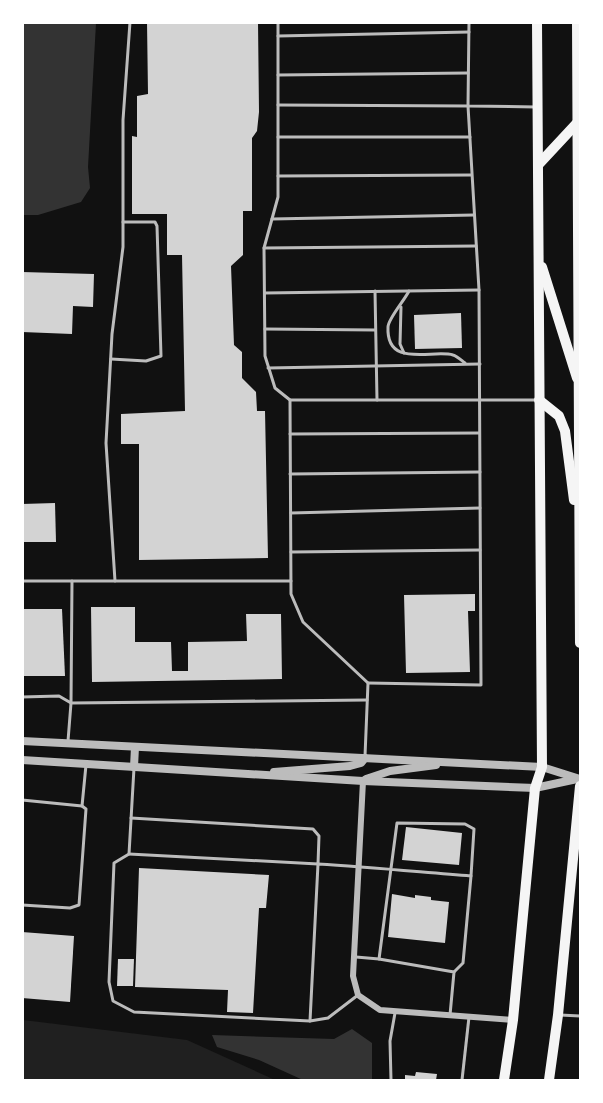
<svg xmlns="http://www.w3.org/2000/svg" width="603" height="1103" viewBox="0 0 603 1103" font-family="Barlow,sans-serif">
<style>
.green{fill:#202020}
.water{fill:#333}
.building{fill:#d3d3d3}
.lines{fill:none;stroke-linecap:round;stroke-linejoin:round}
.service{stroke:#bcbcbc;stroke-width:3}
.minor{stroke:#bcbcbc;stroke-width:6}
.tertiary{stroke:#bcbcbc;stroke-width:8}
.primary{stroke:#f5f5f5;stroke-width:10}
</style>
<rect width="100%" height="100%" fill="#111"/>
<polygon class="green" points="23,1020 187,1040 275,1080 23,1080"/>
<g class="water">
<polygon points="22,23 96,23 88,167 90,188 81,202 38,215 23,215"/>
<polygon points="352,1029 372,1043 372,1080 303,1080 259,1060 217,1047 212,1035 334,1039"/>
</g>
<g class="building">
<polygon points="147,22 258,22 259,112 257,131 252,138 252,211 243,211 243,255 231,266 234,345 242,352 242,378 256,392 257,411 265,411 268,558 139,560 139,444 121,444 121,414 185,411 182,255 167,255 167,214 132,214 132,136 137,137 137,96 148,94"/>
<polygon points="22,272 94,274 93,307 73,306 72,334 22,332"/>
<polygon points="461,313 462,348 415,349 414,315"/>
<polygon points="55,503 56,542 22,542 22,504"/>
<polygon points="475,594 475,611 468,611 470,672 406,673 404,595"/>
<polygon points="91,607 135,607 135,642 171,642 172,671 188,671 188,642 247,641 246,614 281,614 282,679 92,682"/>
<polygon points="22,609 62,609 65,676 22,676"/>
<polygon points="406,827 462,833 459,865 402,860"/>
<polygon points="139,868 269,875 266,908 259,908 253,1013 227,1012 228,990 135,987"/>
<polygon points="392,894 415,898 415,895 431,897 431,900 449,902 445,943 388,937"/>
<polygon points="22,932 74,936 70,1002 22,998"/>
<polygon points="118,959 134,959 133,986 117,986"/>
<polygon points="416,1072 437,1074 436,1080 405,1080 405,1075 415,1076"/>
</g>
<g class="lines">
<g class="service">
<polyline points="278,22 278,197 264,248 265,356 275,388 290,400"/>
<polyline points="469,22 468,106 536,107"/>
<polyline points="278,36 469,32"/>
<polyline points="278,75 468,73"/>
<polyline points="278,105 468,106 479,290 481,685 368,683"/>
<polyline points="278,137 470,137"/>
<polyline points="278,176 471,175"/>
<polyline points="272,219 474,215"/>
<polyline points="264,248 476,246"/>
<polyline points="375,291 377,400"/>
<path d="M409,291c-5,10 -21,28 -21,36 -2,42 45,22 65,28 4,1 8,5 12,8"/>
<polyline points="265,293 479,290"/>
<polyline points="401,307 400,344 404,353"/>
<polyline points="265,329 375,330"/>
<polyline points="111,359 146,361 161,356 157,226 155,222 123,222"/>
<polyline points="268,368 480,364"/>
<polyline points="290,434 479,433"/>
<polyline points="290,474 480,472"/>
<polyline points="291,513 480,508"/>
<polyline points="291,552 480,550"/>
<polyline points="22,581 72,581 71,703 59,696 22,697"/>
<polyline points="72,581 291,581"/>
<polyline points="115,581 106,443 112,334 123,247 123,120 130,22"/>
<polyline points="68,741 71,703 367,700"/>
<polyline points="365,756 368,683 303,622 291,594 290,400 535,400"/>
<polyline points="134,768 129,854 114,863 109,982 113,1001 134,1012 310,1021"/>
<polyline points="22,800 82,806 86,809 79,905 70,908 22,905"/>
<polyline points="82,806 86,765"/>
<polyline points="129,854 318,864 319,836 313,829 131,818"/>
<polyline points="356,957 379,959"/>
<polyline points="454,972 463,963 471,876"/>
<path d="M358,995l-30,23 -18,3 8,-157c51,3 102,8 153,12l3,-47 -9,-5 -68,-1 -18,136 75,13 -4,43"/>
<polyline points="560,1015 580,1016"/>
<polyline points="391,1080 390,1041 395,1013"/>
<polyline points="462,1080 469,1017"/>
</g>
<polyline class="minor" points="363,781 353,976 358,995 380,1010 513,1020"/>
<g class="tertiary">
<polyline points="22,741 542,767 580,779"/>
<polyline points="22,760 363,781 535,788 577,779"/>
<polyline points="134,767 135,747"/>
<polyline points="274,772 350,766 361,763 365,758"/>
<polyline points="366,779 390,771 436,765"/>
</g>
<g class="primary">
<polyline points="577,22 580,643"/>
<polyline points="538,165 578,122"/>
<polyline points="542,267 577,378"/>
<polyline points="539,400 559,416 565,431 574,500"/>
<polyline points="504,1080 513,1020 535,788 542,767 537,22"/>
<polyline points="549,1080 558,1015 580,786"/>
</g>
</g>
<rect width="603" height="1103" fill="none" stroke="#ffffff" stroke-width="48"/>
</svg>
